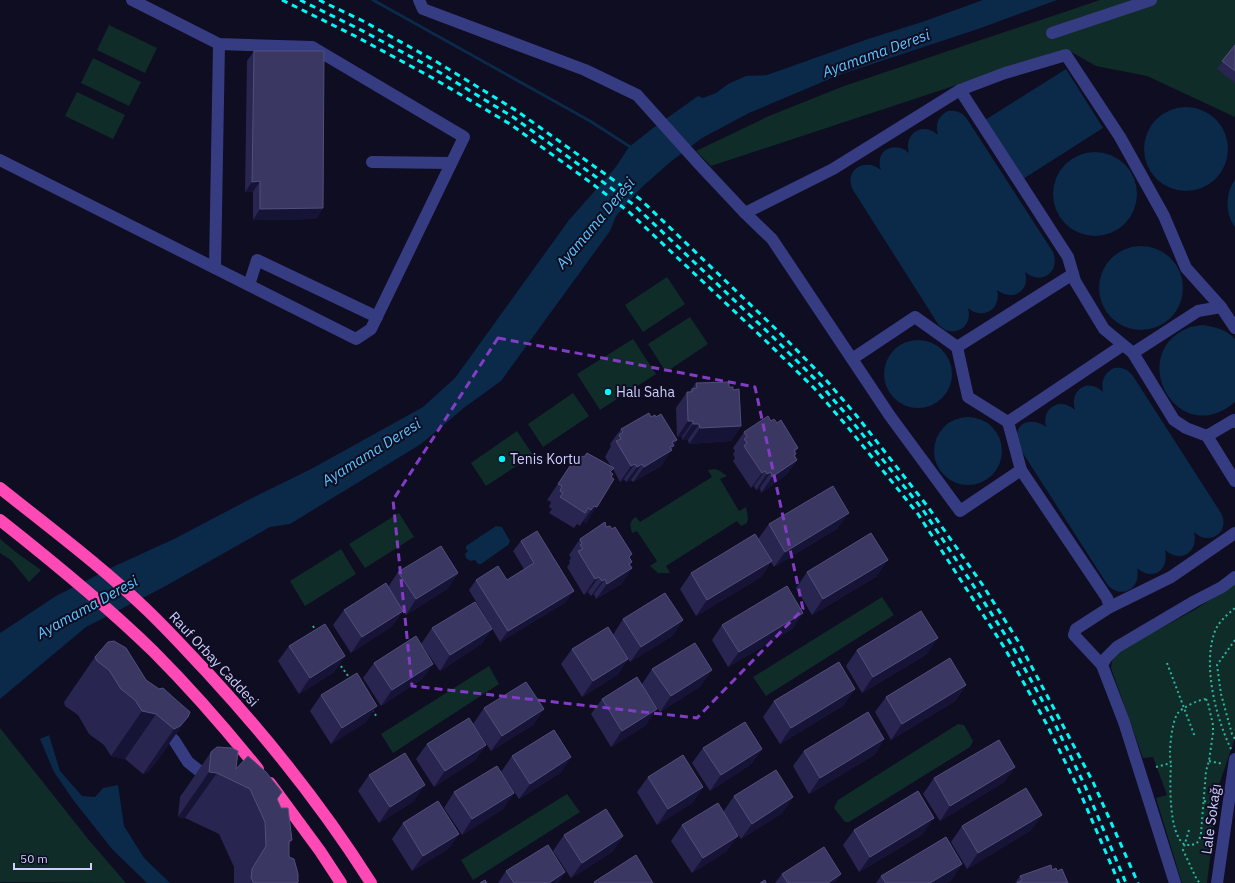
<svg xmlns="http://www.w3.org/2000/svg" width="1235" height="883" viewBox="0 0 1235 883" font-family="'IBM Plex Sans',sans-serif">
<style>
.green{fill:#102c28}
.water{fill:#0b2948}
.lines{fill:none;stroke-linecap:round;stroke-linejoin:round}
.stream{stroke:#0b2948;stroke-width:3}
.path{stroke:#2bb69e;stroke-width:2;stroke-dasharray:2 3;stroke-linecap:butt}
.minor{stroke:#363c82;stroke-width:12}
.highway{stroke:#ff49b4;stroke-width:12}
.rail{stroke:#00f9f6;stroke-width:3;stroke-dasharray:6 5;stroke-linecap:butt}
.wall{fill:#282550}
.shaded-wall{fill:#161436}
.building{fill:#3a3763;stroke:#514f7b}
.marked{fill:none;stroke:#833cc5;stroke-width:3;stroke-dasharray:8 5;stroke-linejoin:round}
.poi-dot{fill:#00f9f6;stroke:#0e0d22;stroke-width:1.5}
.labels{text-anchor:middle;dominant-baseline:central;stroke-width:4;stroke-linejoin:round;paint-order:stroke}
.poi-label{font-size:14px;fill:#ceceff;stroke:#0e0d22;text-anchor:start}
.street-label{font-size:14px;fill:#ceceff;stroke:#0e0d22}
.water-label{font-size:15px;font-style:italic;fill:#5cc5ff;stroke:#0e0d22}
</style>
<rect width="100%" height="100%" fill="#0e0d22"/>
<g class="green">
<polygon points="1100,0 1235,0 1235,117 1147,76 1096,66 1066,49 711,166 696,151 769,116 844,86"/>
<polygon points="109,25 157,48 145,73 97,50"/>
<polygon points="93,58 141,82 129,106 81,83"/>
<polygon points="77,92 125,115 113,139 65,116"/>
<polygon points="667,277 685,304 643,332 625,305"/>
<polygon points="690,317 708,344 666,372 648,344"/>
<polygon points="633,339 656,374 600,410 577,374"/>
<polygon points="573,393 589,416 543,447 528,424"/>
<polygon points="517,431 533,455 486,486 471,463"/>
<path d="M715,469l5,2 7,5 -7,3 19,32 7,-4 2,11 -1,5 -6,3 -4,-5 -71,45 4,7h-12l-8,-7 7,-5 -20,-30 -5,2c-2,-7 -3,-12 4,-16l4,5 72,-45 -4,-7z"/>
<polygon points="399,513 414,537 365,568 349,544"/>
<polygon points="0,539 17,553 41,570 29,582 11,560 0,553"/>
<polygon points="341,549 356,574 305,606 290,581"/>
<polygon points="1235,583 1235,738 1219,785 1207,883 1182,883 1156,798 1167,795 1153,757 1143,758 1111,668 1112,661 1123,649 1196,609"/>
<polygon points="882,597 894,615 766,696 753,677"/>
<polygon points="489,666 499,684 393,753 381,734"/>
<polygon points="958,724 964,725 973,741 970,747 849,822 845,822 834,808 838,800"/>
<polygon points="0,728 88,839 126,883 0,882"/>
<polygon points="567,794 580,812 473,880 461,860"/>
</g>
<g class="water">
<polygon points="983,0 1057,0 981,28 839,75 749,113 702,138 669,163 641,188 616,216 610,231 501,381 465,407 421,444 290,524 270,527 162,588 86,627 0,699 0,633 56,596 117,565 174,539 252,498 311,469 423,407 455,378 569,220 615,168 629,147 653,128 698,96 703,98 716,93 728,84 746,76 767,75 868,39 922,22"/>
<polygon points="1066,69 1103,128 1023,179 985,120"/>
<circle cx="1186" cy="149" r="42"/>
<path d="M948,111c8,-1 14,1 19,8l86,133c8,20 -12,34 -28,20 6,19 -13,30 -28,18 5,19 -14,31 -29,18 6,20 -16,32 -30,16l-85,-134c-10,-20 12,-33 28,-20 -7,-19 13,-30 28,-17 -6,-20 14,-32 29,-18 -3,-11 0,-19 10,-24z"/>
<circle cx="1095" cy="194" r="42"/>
<path d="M1235,180v47c-10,-13 -10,-34 0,-47z"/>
<circle cx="1141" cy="288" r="42"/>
<path d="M1203,325c12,2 23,4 32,14v63c-57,49 -110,-48 -47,-74 4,-2 10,-2 15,-3z"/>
<circle cx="918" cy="374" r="34"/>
<path d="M1114,368c8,-1 14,1 19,8l88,137c10,19 -12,34 -27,19 5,20 -13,32 -29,18 5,20 -13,32 -28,18 5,20 -16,33 -30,16l-88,-137c-1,-4 -3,-9 -2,-13 2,-16 21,-14 29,-7 -5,-19 14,-31 29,-17 -6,-20 13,-33 28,-18 -2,-11 1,-19 11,-24z"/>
<circle cx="968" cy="451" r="34"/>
<polygon points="496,526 502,527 510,541 508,545 481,564 478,564 475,560 470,561 466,558 465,554 468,551 466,549 466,546"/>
<polygon points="49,735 60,771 82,796 95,797 103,788 118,785 124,826 144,858 170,883 147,883 112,849 74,801 54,772 40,739"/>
</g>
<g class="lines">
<polyline class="stream" points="373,0 590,121 632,148"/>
<g class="path">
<polyline points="313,626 316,631"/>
<polyline points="1235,640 1217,665 1221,694 1232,734 1235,739"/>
<polyline points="338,662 351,680"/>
<polyline points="1167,663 1195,737"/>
<path d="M1206,699l2,4 5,22v8l-4,28 -3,10 -5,62c-2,11 -5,12 -16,12 -17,-11 -15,-63 -14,-82 -3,-9 1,-43 7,-50 5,-6 20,-13 28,-14z"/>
<polyline points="372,710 377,717"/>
<path d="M1231,749c-15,-31 -28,-82 -17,-115 3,-11 13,-19 21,-26"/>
<polyline points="1209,761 1223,764"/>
<polyline points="1156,767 1171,763"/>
<polyline points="1204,801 1218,804"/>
<polyline points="1189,830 1183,850 1197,880 1200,883"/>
</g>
<g class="minor">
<polyline points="419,0 423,9 585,70 637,95 699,164 745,213 772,239 890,416 960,511 1021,470 1107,598 1110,607"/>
<polyline points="1052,33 1151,0"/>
<polyline points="960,90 1068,257 1075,281 1104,329 1133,353 1198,311 1221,307 1235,328"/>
<polyline points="0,160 356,339 371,329 464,137 312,47 219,44 132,0"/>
<polyline points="372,162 451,163"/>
<polyline points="745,213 833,169 960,90 1005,73 1066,55 1120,137 1164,216 1186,268 1221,307"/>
<polyline points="215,268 219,44"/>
<polyline points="1073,274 957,347 968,397 1008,422 1123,345"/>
<polyline points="249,285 257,260 377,317"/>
<polyline points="1133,353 1174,420 1186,428 1207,436 1235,481"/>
<polyline points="852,359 915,317 957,347"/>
<polyline points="1008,422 1021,470"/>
<polyline points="1207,436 1234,420 1235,422"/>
<polyline points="1102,665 1074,635 1076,629 1110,607 1171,577 1235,533"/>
<polyline points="161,729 174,740 188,762 212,781"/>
<polyline points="1175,883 1124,722 1102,665 1106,658 1117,647 1195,601 1222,587 1235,577"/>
<polyline points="1217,883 1235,759"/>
</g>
<g class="highway">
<path d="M0,488c50,40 101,78 147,122 20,19 39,40 59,61 61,66 117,136 165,212"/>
<path d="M0,520c52,41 105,84 153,131 37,37 72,77 105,118"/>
<polyline points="270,783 320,851 341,883"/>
</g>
<g class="rail">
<polyline points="282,0 355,36 431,77 510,124 590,182 629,212 767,342 814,388 846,425 918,514 1004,647 1046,723 1079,790 1119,883"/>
<polyline points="300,0 359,29 434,69 513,117 596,177 634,205 773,337 820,384 851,420 923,510 975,588 1011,644 1053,720 1085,786 1126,883"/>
<polyline points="319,0 363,21 437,62 517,111 640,199 779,332 826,380 856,415 928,507 982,584 1018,641 1093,782 1138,883"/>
</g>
</g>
<g class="wall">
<polygon points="1235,45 1235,83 1217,69"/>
<polygon points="254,51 323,208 316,219 253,220 253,192 245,192 247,61"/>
<polygon points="696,383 729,387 733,390 741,426 731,441 689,444 688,440 682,440 682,437 677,437 676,408 687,392 689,392"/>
<polygon points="651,417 656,417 677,440 661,466 633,482 631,480 626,482 624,479 620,482 613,469 610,472 611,477 586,523 583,521 580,526 577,524 574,528 549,513 552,509 549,507 551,502 547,500 576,457 580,459 582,456 584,457 587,453 611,466 605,457 611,446 610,444 621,429"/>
<polygon points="771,421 798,448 795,452 796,454 795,456 797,460 786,475 761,493 760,488 756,490 754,486 751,488 733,461 735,458 733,454 735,451 733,448 744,432"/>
<polygon points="769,524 838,528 774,567 771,562 761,577 696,616 680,589 691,573 758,539"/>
<polygon points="606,527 612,529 632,562 630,565 632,568 621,584 596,599 594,594 591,596 588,592 584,595 567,567 570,563 569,561 571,558 569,555 580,539"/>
<polygon points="521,541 566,602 500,642 469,590 476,580 507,580 524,569 513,551"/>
<polygon points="398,572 458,573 447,589 406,615 403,611 392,626 351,653 333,625 344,610 388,587"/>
<polygon points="807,572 877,576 812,615 796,588"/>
<polygon points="803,613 792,629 728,667 712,640 722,625"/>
<polygon points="623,619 683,620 672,636 630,662 622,649 628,659 617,675 582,697 561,664 572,649 613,635"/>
<polygon points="432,628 492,629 481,644 440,671 421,644"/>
<polygon points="289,646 345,656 334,672 299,694 278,661"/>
<polygon points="857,650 927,654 862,693 846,666"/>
<polygon points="95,657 146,680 188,717 156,762 149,771 143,774 125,759 111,756 104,745 89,734 78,715 65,706 64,702"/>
<polygon points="374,663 433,664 422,679 381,706 363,678"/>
<polygon points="652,669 701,686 660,712 651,699 646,725 611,747 591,714 602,699 642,684"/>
<polygon points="966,685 955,701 891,740 875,712 886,697"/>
<polygon points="321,695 366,722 331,744 310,711"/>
<polygon points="774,701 844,705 780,744 763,717"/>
<polygon points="484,708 544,709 533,725 491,751 473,724"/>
<polygon points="884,739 874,755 809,794 793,766 804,751"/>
<polygon points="427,744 486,745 475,760 434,787 416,759"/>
<polygon points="703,748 762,749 751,764 710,791 692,763"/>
<polygon points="211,752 236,769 277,799 292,840 289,845 289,857 297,883 234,883 234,867 219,834 185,818 178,817 180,797"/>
<polygon points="512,756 571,757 560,773 519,799 501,772"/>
<polygon points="1015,767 1004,782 940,821 923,794 934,778"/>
<polygon points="369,775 414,801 379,823 358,791"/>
<polygon points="648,777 703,787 692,803 657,825 637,792"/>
<polygon points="454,792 514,793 503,809 462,835 444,808"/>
<polygon points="734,796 793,797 782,813 741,839 723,812"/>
<polygon points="1042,815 1031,830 967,869 951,842 962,826"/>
<polygon points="403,823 459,834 448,849 412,871 392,839"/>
<polygon points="682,825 727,851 692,873 671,841"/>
<polygon points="854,830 923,834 859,872 843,845"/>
<polygon points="564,835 623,836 612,852 571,878 553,851"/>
<polygon points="962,864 951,880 945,883 876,883 881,876"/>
<polygon points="506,871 565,872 558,883 498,883"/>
<polygon points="1057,871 1068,883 1015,883 1020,876"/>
<polygon points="782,874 835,883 775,883"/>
</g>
<g class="shaded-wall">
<polygon points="260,181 253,192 245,192 252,182"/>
<polygon points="323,208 316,219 253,220 260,209"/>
<polygon points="688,421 693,421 682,437 677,437"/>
<polygon points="693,424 699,424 688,440 682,440"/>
<polygon points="741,426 731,441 689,444 700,428"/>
<polygon points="677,440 669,452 672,450 661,466 633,482 644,467 672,442"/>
<polygon points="796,454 788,467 797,460 786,475 761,493 772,477 794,455"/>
<polygon points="635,464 624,479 620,482 631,466"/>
<polygon points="642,464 631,480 626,482 637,467"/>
<polygon points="765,471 754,486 751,488 762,473"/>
<polygon points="771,472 760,488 756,490 767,474"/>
<polygon points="594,506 597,507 586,523 583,521"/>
<polygon points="849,513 838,528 774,567 785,552"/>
<polygon points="888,560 877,576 812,615 823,599"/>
<polygon points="772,561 761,577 696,616 707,600"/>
<polygon points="632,562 625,573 632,568 621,584 596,599 607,584 629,564"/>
<polygon points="458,573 447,589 406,615 416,599"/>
<polygon points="599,577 588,592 584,595 595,579"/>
<polygon points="605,579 594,594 591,596 602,581"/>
<polygon points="574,591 566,602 500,642 508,631"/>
<polygon points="403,611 392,626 351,653 362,637"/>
<polygon points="803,613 792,629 728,667 739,652"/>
<polygon points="683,620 672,636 630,662 641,647"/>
<polygon points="492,629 481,644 440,671 450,655"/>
<polygon points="938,638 927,654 862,693 873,677"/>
<polygon points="345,656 334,672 299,694 310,678"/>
<polygon points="628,659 617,675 582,697 593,681"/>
<polygon points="433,664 422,679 381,706 392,690"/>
<polygon points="712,670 701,686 660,712 671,696"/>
<polygon points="966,685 955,701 891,740 902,724"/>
<polygon points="855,689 844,705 780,744 791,728"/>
<polygon points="377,706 366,722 331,744 342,728"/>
<polygon points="544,709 533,725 491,751 502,736"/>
<polygon points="657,709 646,725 611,747 622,731"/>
<polygon points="142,711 156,714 125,759 111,756"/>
<polygon points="188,717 156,762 149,771 143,774 174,729"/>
<polygon points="884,739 874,755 809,794 820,778"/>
<polygon points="486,745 475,760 434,787 445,771"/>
<polygon points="762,749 751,764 710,791 721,775"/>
<polygon points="571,757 560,773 519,799 530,784"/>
<polygon points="1015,767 1004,782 940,821 950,806"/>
<polygon points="209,772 217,773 185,818 178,817"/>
<polygon points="425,785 414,801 379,823 390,807"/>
<polygon points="703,787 692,803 657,825 668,809"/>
<polygon points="514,793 503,809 462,835 472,819"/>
<polygon points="793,797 782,813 741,839 752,824"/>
<polygon points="1042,815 1031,830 967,869 978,853"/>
<polygon points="934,818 923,834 859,872 870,857"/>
<polygon points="459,834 448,849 412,871 423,856"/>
<polygon points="623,836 612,852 571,878 582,863"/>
<polygon points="738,836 727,851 692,873 703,858"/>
<polygon points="962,864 951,880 945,883 930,883"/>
<polygon points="565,872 558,883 549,883"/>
<polygon points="841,874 835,883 828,883"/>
</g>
<g class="building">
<polygon points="1235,45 1235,71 1222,61"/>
<polygon points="254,51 324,51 323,208 260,209 260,181 252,182"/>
<polygon points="729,382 729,387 733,387 733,390 739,389 741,426 700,428 699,424 693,424 693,421 688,421 687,392 692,392 692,389 697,388 696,383"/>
<polygon points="649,413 651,417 655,415 656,417 661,414 677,440 672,442 674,446 670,447 672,450 644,467 642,464 637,467 635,464 631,466 616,441 621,439 619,435 623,432 621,429"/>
<polygon points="768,416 771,421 774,419 777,423 781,420 798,448 794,450 796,454 794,455 797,460 772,477 771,472 767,474 765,471 762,473 744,446 747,443 744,439 747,437 744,432"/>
<polygon points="587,453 614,468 610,472 613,474 611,477 614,479 597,507 594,506 591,510 588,508 585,513 560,497 563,493 560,491 562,486 558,484 576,457 580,460 582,456 584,457"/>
<polygon points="833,486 849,513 785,552 769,524"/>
<polygon points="605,522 606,527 610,526 612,529 615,527 632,554 629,557 632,562 629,564 632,568 607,584 605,579 602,581 599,577 595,579 578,551 583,549 580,545 582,544 580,539"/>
<polygon points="537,531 574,591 508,631 476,580 498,566 507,580 534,563 521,541"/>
<polygon points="871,533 888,560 823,599 807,572"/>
<polygon points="755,534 772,561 707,600 691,573"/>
<polygon points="441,546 458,573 416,599 398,572"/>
<polygon points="386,583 403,611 362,637 344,610"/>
<polygon points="787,586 803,613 739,652 722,625"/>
<polygon points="665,593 683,620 641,647 623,619"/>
<polygon points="475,602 492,629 450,655 432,628"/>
<polygon points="921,611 938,638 873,677 857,650"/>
<polygon points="325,624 345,656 310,678 289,646"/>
<polygon points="608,627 628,659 593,681 572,649"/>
<polygon points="416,636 433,664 392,690 374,663"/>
<polygon points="114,641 126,648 146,680 159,689 163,688 175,699 190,712 188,717 180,726 174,729 156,714 142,711 135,700 121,689 109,670 97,661 95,657 108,642"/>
<polygon points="695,643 712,670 671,696 652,669"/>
<polygon points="950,658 966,685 902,724 886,697"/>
<polygon points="839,662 855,689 791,728 774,701"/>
<polygon points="357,673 377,706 342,728 321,695"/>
<polygon points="637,677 657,709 622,731 602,699"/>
<polygon points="526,682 544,709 502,736 484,708"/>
<polygon points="868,712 884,739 820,778 804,751"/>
<polygon points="469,718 486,745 445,771 427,744"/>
<polygon points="745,722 762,749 721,775 703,748"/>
<polygon points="554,730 571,757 530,784 512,756"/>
<polygon points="999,740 1015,767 950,806 934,778"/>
<polygon points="217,747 232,748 238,751 236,769 248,756 266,772 282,792 277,799 281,808 288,808 292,840 289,841 289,857 294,859 298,874 298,882 297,883 254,883 251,878 252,869 266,846 265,822 250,789 217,773 209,772 211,752"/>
<polygon points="405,753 425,785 390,807 369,775"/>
<polygon points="683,755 703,787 668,809 648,777"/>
<polygon points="497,766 514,793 472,819 454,792"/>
<polygon points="776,770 793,797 752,824 734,796"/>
<polygon points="1026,788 1042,815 978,853 962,826"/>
<polygon points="918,791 934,818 870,857 854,830"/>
<polygon points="438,801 459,834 423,856 403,823"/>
<polygon points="718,803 738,836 703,858 682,825"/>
<polygon points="606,809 623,836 582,863 564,835"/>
<polygon points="946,837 962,864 930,883 886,883 881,876"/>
<polygon points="548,845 565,872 549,883 514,883 506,871"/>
<polygon points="824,847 841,874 828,883 788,883 782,874"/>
<polygon points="636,855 653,883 595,883 594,882"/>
<polygon points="1051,865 1052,870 1056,868 1057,871 1062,869 1068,883 1017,883 1022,880 1020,876"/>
<polygon points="485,880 487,883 480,883"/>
<polygon points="765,880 766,883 760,883"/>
</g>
<path class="marked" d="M498,338l257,49 48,222 -106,109 -285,-32 -19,-186z"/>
<g class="poi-dot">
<circle cx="608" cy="392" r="4"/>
<circle cx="502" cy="459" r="4"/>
</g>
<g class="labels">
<g class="poi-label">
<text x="616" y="392">Halı Saha</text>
<text x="510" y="459">Tenis Kortu</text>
</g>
<g class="street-label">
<text transform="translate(214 659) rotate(47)">Rauf Orbay Caddesi</text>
<text transform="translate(1211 819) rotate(-82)">Lale Sokağı</text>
</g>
<g class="water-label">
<text transform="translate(876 53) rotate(-20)">Ayamama Deresi</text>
<text transform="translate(595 223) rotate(-50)">Ayamama Deresi</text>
<text transform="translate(371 452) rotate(-32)">Ayamama Deresi</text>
<text transform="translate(87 607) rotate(-29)">Ayamama Deresi</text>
</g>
</g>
<path d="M14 863v6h77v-6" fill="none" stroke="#ceceff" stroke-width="2"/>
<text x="20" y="863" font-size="12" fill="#ceceff" stroke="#0e0d22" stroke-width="3" paint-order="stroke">50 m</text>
</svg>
